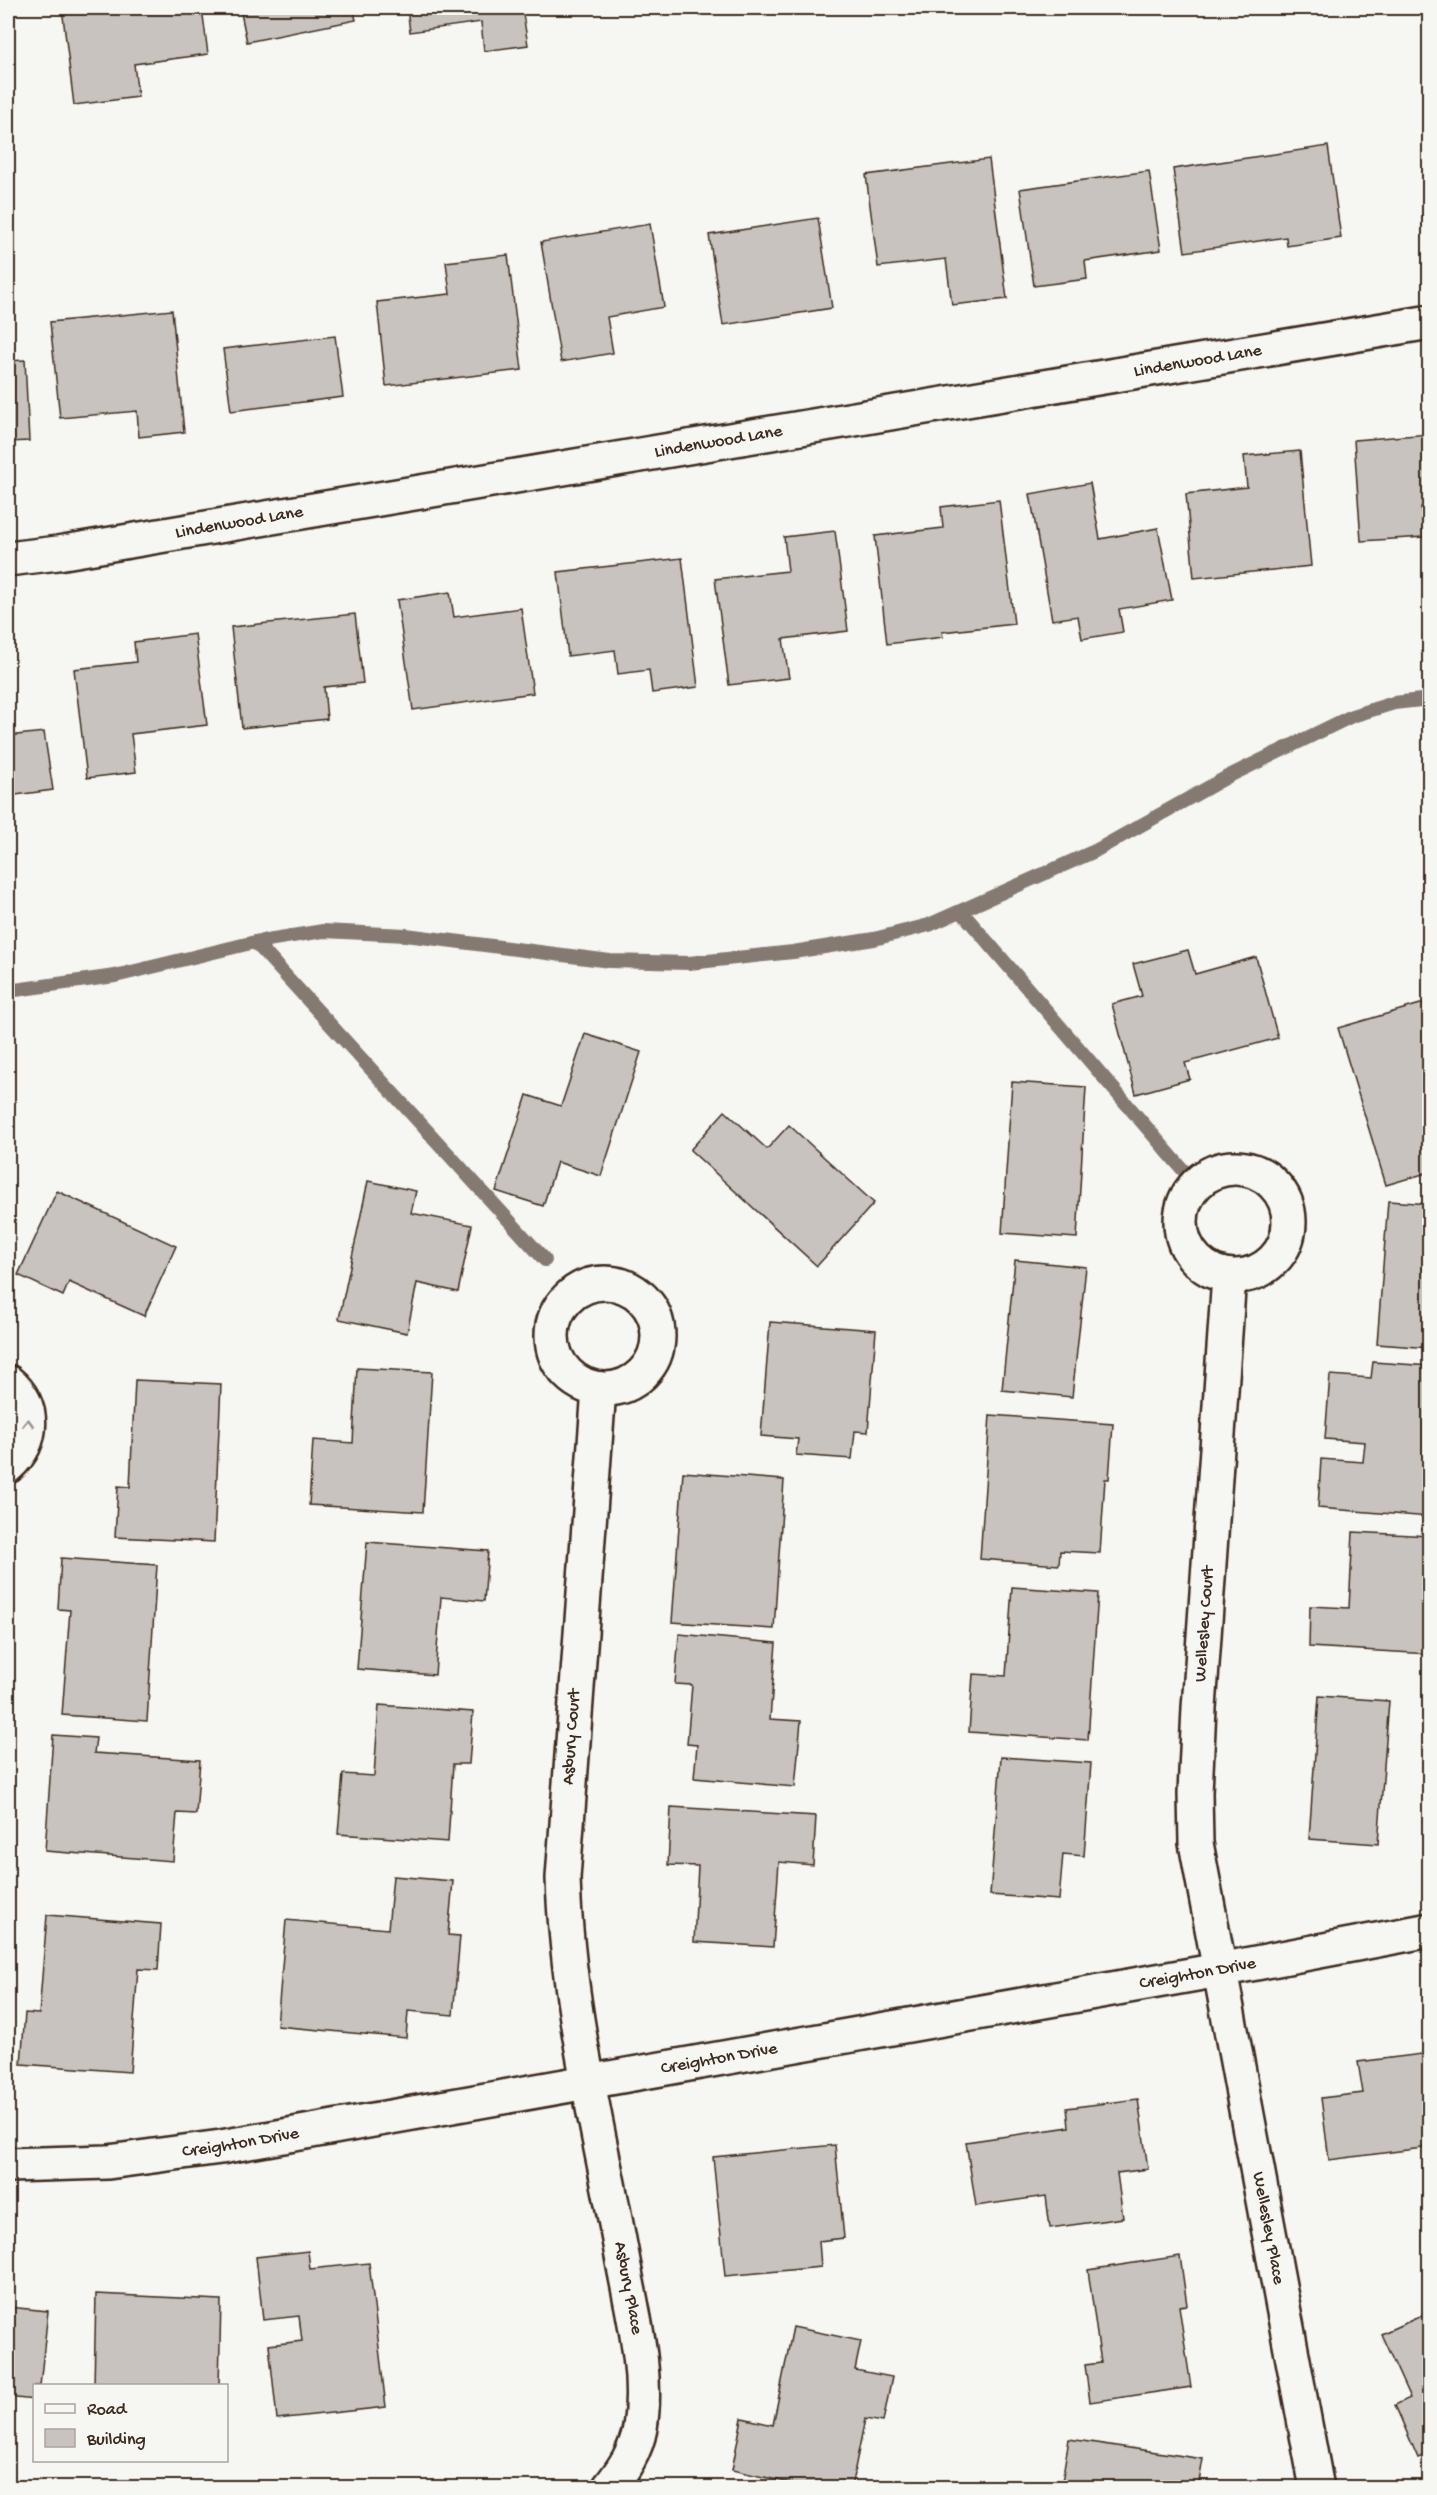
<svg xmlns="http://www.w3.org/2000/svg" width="1437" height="2495" viewBox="0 0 1437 2495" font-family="'Gochi Hand',sans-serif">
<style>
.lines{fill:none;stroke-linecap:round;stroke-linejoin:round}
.stream{stroke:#857a71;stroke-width:14}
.building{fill:#c8c3be;stroke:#3b2a1e;stroke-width:1.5}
.minor-casing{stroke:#3b2a1e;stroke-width:38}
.minor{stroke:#f6f6f2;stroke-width:33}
.oneway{stroke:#989088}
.labels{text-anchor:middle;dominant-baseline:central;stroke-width:5;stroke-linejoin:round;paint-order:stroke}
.street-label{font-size:18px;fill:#3b2a1e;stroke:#f6f6f2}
</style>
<rect width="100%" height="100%" fill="#f6f6f2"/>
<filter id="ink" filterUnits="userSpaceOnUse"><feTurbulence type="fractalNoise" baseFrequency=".0167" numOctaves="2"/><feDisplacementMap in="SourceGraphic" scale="12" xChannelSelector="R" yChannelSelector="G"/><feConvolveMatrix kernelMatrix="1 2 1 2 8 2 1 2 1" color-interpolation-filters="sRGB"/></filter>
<g filter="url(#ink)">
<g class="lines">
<g class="stream">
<polyline points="961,911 1196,1185"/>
<polyline points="255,942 545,1260"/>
<polyline points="8,991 115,976 255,942 323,931 406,935 610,961 689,963 793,952 874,939 929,925 1095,851 1227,777 1352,716 1394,703 1430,699"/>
</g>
</g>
<g class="building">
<polygon points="62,8 202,8 208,54 134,64 138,97 74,105"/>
<polygon points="240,8 353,8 356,20 247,42"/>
<polygon points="407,8 522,8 528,45 484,51 481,22 410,32"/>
<polygon points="1328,146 1341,238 1287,246 1286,237 1185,252 1173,169"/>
<polygon points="989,159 1007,299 952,305 946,259 878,267 866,175"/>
<polygon points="1149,171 1161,250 1085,261 1087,279 1034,286 1020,189"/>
<polygon points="818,218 832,308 723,325 709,235"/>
<polygon points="650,224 664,307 607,317 613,353 561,362 541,242"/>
<polygon points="508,255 522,370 386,386 377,302 450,294 446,262"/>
<polygon points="172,310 184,432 139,437 137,411 60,418 50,322"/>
<polygon points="335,336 343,397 231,411 223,349"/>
<polygon points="25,360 29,441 8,442 8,361"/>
<polygon points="1430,434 1430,506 1421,507 1424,537 1361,541 1354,440"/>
<polygon points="1300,451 1311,566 1194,578 1186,494 1247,487 1244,456"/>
<polygon points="1090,483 1100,539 1158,528 1172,600 1119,609 1123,632 1082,639 1078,616 1052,620 1030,494"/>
<polygon points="999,500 1014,624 942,632 943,637 887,644 875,536 943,528 941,507"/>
<polygon points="835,531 848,631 783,639 789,678 729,685 715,579 788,571 784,537"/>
<polygon points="682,558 698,687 652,693 649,670 618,674 615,650 568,656 558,572"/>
<polygon points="450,592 454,617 521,608 533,693 413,710 397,600"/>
<polygon points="355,614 363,683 324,687 327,719 242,728 231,627"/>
<polygon points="195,634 207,725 131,734 136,772 87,778 74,669 136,662 134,642"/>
<polygon points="44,732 53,790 8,796 8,736"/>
<polygon points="1188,950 1195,974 1256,957 1278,1038 1185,1063 1190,1079 1136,1094 1112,1004 1142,996 1133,964"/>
<polygon points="1424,1003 1430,1021 1430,1172 1386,1185 1338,1028"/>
<polygon points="585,1034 641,1052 601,1176 557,1162 543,1206 496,1191 527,1095 561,1106"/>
<polygon points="1012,1082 1086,1087 1077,1238 1002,1233"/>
<polygon points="725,1111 767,1149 789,1125 874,1203 817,1266 690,1150"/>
<polygon points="368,1181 416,1191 411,1213 472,1225 458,1292 417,1283 407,1333 339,1319"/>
<polygon points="57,1191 176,1246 144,1316 69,1282 63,1296 18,1275"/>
<polygon points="1388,1201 1430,1204 1430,1348 1377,1344"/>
<polygon points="1015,1260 1086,1267 1072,1397 1002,1390"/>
<polygon points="770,1322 876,1330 868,1432 855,1431 852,1459 796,1455 798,1439 761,1436"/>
<polygon points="1373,1362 1430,1366 1430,1517 1318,1508 1321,1459 1363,1462 1365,1442 1325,1439 1330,1375 1371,1378"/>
<polygon points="357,1368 432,1372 423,1512 309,1505 313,1440 353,1443"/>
<polygon points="135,1380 221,1384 214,1542 115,1537 118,1486 130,1487"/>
<polygon points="990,1415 1113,1424 1109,1479 1105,1479 1100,1553 1060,1551 1059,1565 980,1559"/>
<polygon points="683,1472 784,1480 774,1629 672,1622"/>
<polygon points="1353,1532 1430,1536 1430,1654 1309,1647 1310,1606 1349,1608"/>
<polygon points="367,1542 488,1551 484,1601 441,1597 435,1675 357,1669"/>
<polygon points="61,1558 157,1565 147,1721 62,1715 70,1610 58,1609"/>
<polygon points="1012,1587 1098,1593 1088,1740 969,1732 973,1674 1006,1676"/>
<polygon points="679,1634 776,1643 770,1719 801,1721 795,1787 694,1778 697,1745 687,1744 692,1685 675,1684"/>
<polygon points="1319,1696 1389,1701 1378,1844 1309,1839"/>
<polygon points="379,1705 473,1712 469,1764 453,1764 448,1842 338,1834 343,1774 374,1776"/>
<polygon points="53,1735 96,1738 94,1753 200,1760 196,1814 177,1813 173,1861 45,1851"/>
<polygon points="1001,1757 1091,1763 1084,1856 1063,1854 1059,1900 990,1895"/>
<polygon points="671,1807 816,1816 813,1865 779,1862 773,1947 694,1942 698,1866 668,1865"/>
<polygon points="393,1876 453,1881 448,1935 460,1936 453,2015 408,2011 406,2038 277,2026 286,1920 388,1929"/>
<polygon points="47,1915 161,1924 158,1970 138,1969 130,2072 21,2064 25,2013 39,2014"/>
<polygon points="1430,2053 1430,2147 1329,2160 1321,2098 1363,2093 1358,2062"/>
<polygon points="1138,2099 1148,2169 1117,2173 1123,2218 1050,2228 1046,2196 976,2206 966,2142 1069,2127 1067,2108"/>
<polygon points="835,2145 844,2238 819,2241 821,2267 725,2276 713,2157"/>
<polygon points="308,2251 310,2269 369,2263 386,2407 277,2419 269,2345 302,2341 299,2316 263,2320 256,2257"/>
<polygon points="1180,2256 1187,2305 1179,2306 1191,2387 1090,2402 1085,2365 1101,2363 1088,2270"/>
<polygon points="96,2294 221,2300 219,2386 94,2386"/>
<polygon points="8,2307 48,2311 40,2386 34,2386 34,2400 8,2397"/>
<polygon points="1430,2312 1430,2453 1418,2458 1395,2405 1410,2398 1381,2334"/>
<polygon points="793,2327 861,2341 855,2370 892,2377 883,2422 865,2419 851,2488 813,2488 732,2470 742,2418 773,2425"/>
<polygon points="1069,2439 1203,2459 1198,2488 1061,2488"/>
</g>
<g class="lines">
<g class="minor-casing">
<g id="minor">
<path id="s1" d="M8,559l50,-6 1372,-231"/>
<circle cx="1235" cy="1222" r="54"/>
<path id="s2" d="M1229,1276l-30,432 -4,85 1,50 121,645"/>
<circle cx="605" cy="1336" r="53"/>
<path d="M8,1382c28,23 27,59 0,84"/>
<path id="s3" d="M599,1389l-36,489c4,130 36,251 59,378 10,56 27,115 18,172 -4,23 -17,42 -31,60"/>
<path id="s4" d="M8,2165l100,-3 113,-15 998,-177 211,-40"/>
</g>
</g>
<use href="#minor" class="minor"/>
</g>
<defs><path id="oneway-chevron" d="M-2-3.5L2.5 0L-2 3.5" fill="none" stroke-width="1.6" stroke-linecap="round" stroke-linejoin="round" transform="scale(1.5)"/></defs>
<use class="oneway" href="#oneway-chevron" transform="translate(28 1423) rotate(-88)"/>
</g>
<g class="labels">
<g class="street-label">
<text stroke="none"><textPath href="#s1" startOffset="1206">Lindenwood Lane</textPath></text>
<text stroke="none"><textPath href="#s1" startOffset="720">Lindenwood Lane</textPath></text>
<text stroke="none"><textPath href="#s1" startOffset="234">Lindenwood Lane</textPath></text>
<text transform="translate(1205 1624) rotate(-86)">Wellesley Court</text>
<text transform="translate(572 1737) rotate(-86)">Asbury Court</text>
<text stroke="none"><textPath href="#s4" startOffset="1206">Creighton Drive</textPath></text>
<text stroke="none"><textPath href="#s4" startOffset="720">Creighton Drive</textPath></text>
<text stroke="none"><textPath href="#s4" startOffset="234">Creighton Drive</textPath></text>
<text stroke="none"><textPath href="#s2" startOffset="960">Wellesley Place</textPath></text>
<text stroke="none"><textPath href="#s3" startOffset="906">Asbury Place</textPath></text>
</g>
</g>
<rect width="1437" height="2495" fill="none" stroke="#f6f6f2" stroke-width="30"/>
<rect x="15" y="15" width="1407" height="2465" fill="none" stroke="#3b2a1e" stroke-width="2" filter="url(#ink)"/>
<rect x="33" y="2384" width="195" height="78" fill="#f6f6f2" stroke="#aba49d" stroke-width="1.5"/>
<rect x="45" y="2404" width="30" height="9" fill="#f6f6f2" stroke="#aba49d" stroke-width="1.5"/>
<text x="87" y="2414" font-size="18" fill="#3b2a1e">Road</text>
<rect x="45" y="2429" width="30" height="18" fill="#c8c3be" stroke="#aba49d" stroke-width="1.5"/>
<text x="87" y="2444" font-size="18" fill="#3b2a1e">Building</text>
</svg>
